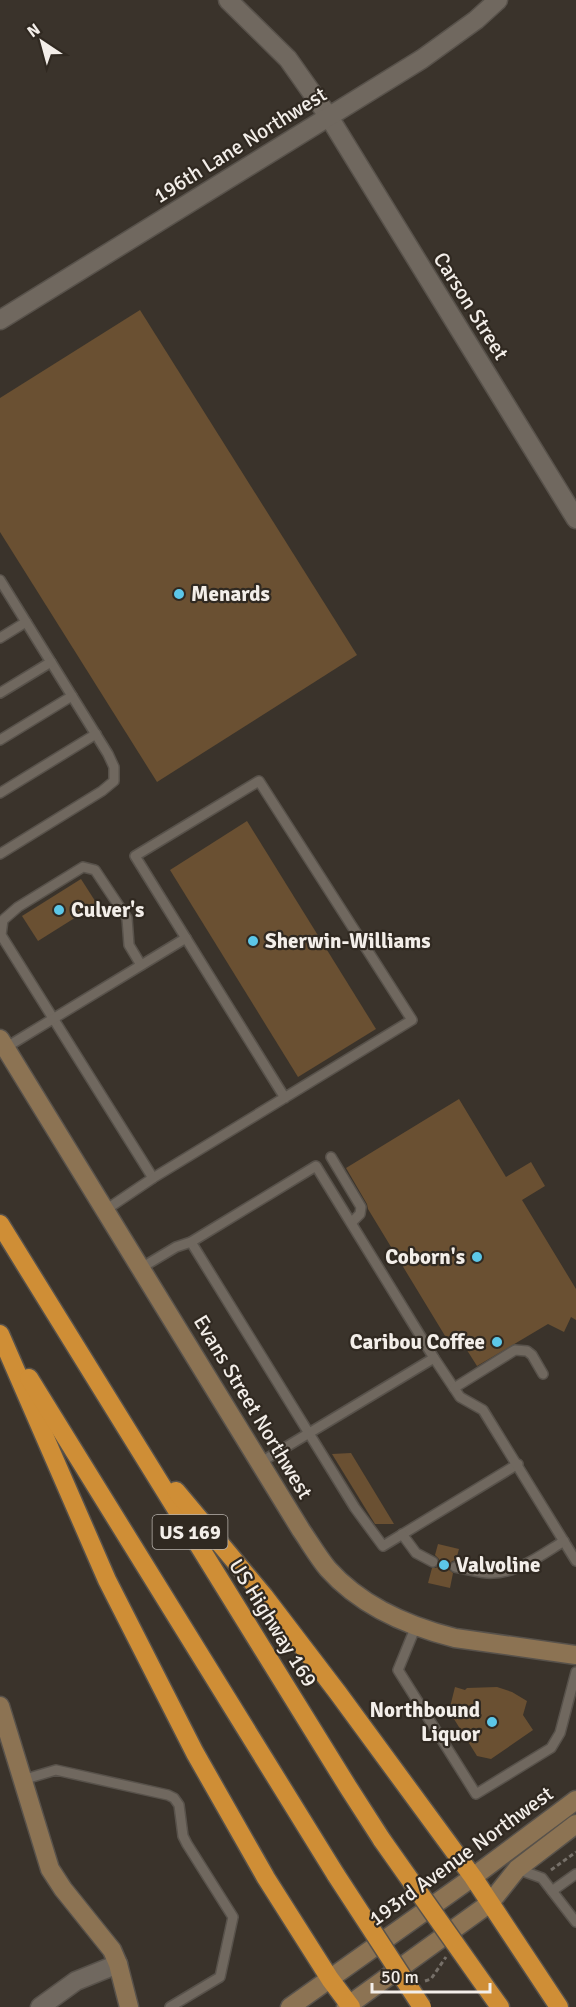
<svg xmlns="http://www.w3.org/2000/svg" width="576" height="2007" viewBox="0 0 576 2007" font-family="Signika,sans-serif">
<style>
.building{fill:#6a5032}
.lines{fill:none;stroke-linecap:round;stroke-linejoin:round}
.lane-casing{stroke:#58524b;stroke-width:12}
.street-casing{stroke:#58524b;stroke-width:21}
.secondary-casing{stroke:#58524b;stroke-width:21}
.highway-casing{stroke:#58524b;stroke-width:21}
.path{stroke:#767069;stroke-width:3;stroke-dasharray:4.5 3;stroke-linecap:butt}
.lane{stroke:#70685f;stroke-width:9}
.street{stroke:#70685f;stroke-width:18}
.secondary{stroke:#8c7353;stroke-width:18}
.highway{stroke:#cf8e36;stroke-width:18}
.highway-bridge-casing{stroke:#58524b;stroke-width:21;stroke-linecap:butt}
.highway-bridge{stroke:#cf8e36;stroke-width:18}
.poi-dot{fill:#5cc7e8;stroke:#302921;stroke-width:2}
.labels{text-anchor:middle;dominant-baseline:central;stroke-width:4.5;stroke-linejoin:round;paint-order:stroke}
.shield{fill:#302921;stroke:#b8b3ad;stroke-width:1.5}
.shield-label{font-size:20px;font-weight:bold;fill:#f3eee9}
.street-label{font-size:21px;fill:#f3eee9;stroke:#302921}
.poi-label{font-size:21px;font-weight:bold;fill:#f3eee9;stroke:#302921;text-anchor:start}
</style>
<rect width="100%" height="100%" fill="#3a332b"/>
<g class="building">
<polygon points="140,310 357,655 157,782 0,532 0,398"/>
<polygon points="247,821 376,1029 298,1077 170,870"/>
<polygon points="81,879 97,904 38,941 22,916"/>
<polygon points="459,1099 506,1177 531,1162 545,1186 522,1200 576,1289 576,1320 571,1317 564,1332 548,1324 477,1366 465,1347 459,1350 453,1349 368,1209 367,1204 346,1168"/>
<polygon points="351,1453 394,1524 375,1524 332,1454"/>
<polygon points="438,1544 459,1549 456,1560 452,1561 449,1565 449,1570 453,1573 450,1588 428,1583 432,1568 436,1568 439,1565 439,1559 435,1555"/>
<polygon points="455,1687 465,1690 467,1688 497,1687 512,1692 527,1701 523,1715 533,1730 491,1759 477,1756 449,1711"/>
</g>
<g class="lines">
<g class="lane-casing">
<g id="lane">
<polyline points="0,580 108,754 114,767 114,781 102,791 0,854"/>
<polyline points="0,638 26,622"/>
<polyline points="0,693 51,662"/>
<polyline points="0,740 72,696"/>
<polyline points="0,793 96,734"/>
<polyline points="141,965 129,945 127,918 95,870 83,867 18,907 3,920 1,935 153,1178"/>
<polyline points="5,1048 186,938"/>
<polyline points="331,1157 361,1207 360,1214 352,1222"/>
<polyline points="104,1211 153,1178 412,1020 259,781 135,856 285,1098"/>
<polyline points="191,1242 355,1508 383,1546 518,1464"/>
<polyline points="141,1268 176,1247 191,1242 316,1166 434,1358 460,1397 483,1410 576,1561"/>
<polyline points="454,1388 515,1350 527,1351 532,1355 543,1374"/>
<polyline points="261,1462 434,1358"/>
<polyline points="402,1534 416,1553 433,1562"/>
<path d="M455,1567c10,2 21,5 32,6 29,2 54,-18 77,-32"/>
<polyline points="416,1626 398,1670 476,1794 551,1748 560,1733 576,1672"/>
<polyline points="22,1780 56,1770 168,1795 174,1798 179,1805 183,1836 187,1844 233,1917 220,1977 170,2007"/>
<polyline points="517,1869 542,1878 576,1922"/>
<polyline points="552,1891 576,1874"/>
</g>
</g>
<g class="street-casing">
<g id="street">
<polyline points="228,0 288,59 329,117 576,519"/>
<polyline points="0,320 422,59 476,20 498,0"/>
<polyline points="40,2007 76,1981 118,1964"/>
</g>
</g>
<g class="secondary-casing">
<g id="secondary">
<path d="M0,1039l301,491c9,13 17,27 27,39 33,37 79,57 127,69l121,17"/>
<polyline points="0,1706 50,1869 63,1889 112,1950 118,1964 129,2007"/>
<polyline points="290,2007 473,1877 576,1800"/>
<polyline points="346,2007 490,1903 517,1869 576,1824"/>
</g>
</g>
<g class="highway-casing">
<g id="highway">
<polyline points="0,1224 348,1787 382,1840"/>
<polyline points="0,1334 107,1580 195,1753 266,1878 330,1979 351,2007"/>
<polyline points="29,1378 336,1875"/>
<polyline points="176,1491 264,1596 338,1693 473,1877 559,2007"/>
<polyline points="485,1986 500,2007"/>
</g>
</g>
<g class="path">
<polyline points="551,1870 576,1852"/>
<polyline points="425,1981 431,1979 446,1957"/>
</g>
<use href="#lane" class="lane"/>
<use href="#street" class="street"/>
<use href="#secondary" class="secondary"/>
<use href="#highway" class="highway"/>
<g class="highway-bridge-casing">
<g id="highway-bridge">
<polyline points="382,1840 485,1986"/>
<polyline points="336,1875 422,2007"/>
</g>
</g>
<use href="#highway-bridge" class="highway-bridge"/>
</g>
<g class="poi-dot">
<circle cx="179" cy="594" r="6"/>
<circle cx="59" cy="910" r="6"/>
<circle cx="253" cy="941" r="6"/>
<circle cx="477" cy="1257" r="6"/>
<circle cx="497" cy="1342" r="6"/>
<circle cx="444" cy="1565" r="6"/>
<circle cx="492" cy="1722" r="6"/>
</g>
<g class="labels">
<rect class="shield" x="152.5" y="1515" width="75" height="34" rx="4.5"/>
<g class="shield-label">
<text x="190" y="1532">US 169</text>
</g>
<g class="street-label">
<text transform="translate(240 145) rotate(-32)">196th Lane Northwest</text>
<text transform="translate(471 306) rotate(58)">Carson Street</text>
<text transform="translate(253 1407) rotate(59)">Evans Street Northwest</text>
<text transform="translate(273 1623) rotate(58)">US Highway 169</text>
<text transform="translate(461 1856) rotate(-36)">193rd Avenue Northwest</text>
</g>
<g class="poi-label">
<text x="191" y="594">Menards</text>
<text x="71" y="910">Culver's</text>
<text x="265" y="941">Sherwin-Williams</text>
<text x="465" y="1257" text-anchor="end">Coborn's</text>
<text x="485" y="1342" text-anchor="end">Caribou Coffee</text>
<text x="456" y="1565">Valvoline</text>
<text x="480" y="1710" text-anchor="end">Northbound<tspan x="480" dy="24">Liquor</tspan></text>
</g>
</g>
<g transform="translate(42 42) rotate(324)" stroke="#302921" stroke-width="4.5" paint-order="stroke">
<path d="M0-4.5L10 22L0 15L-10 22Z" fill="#f3eee9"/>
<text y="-9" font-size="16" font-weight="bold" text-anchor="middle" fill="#f3eee9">N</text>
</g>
<path d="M372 1983v9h118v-9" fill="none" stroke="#f3eee9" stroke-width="3"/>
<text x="381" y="1983" font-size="18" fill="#f3eee9" stroke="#302921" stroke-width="4.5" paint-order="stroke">50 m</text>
</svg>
